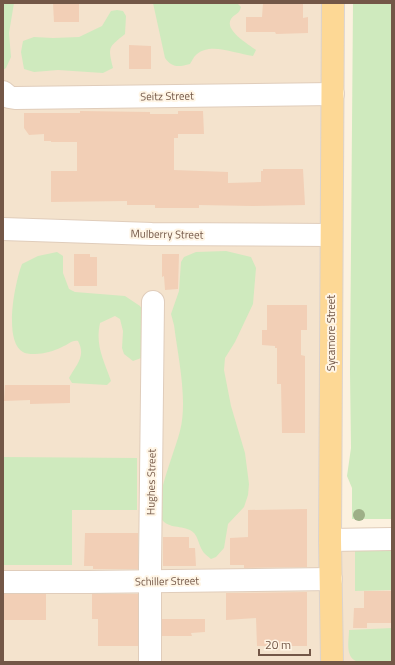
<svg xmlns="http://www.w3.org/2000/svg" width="395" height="665" viewBox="0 0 395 665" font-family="'Titillium Web',sans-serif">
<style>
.residential{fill:#f4e3cd}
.green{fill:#cfeabe}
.building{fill:#f2cfb6}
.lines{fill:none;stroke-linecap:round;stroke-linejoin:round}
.minor-casing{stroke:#e0cdbb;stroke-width:24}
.major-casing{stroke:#dbd3cf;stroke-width:24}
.minor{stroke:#fff;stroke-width:22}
.major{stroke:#fdd895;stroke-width:22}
.tree{fill:#9daf87}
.labels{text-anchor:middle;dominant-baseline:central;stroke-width:4;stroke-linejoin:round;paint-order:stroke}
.street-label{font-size:11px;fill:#735747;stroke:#fff5e5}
</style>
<rect width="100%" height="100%" fill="#fcf1df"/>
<polygon class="residential" points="3,3 333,3 330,540 392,539 392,662 3,662"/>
<g class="green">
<polygon points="3,3 14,3 9,33 11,57 6,68 3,70"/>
<path d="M153,3h84l4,4c-2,8 -6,6 -10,12 -7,11 17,25 25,31l-3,6c-17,-2 -42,-14 -56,-2 -3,2 -5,7 -7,10 -11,3 -18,4 -25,-6z"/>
<polygon points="353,3 392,3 392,519 352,519 352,488 347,476 351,448 350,372"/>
<path d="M117,10l6,1 3,5 -1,18c-17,14 -17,12 -12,34l-10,5 -45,-3 -24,2 -10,-3 -3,-17 2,-11 11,-4 19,1 26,-1 23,-11 9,-15z"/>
<path d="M226,251l25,6 5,11 -3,36 -18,38 -10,16 -1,12 7,36 14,47 4,31 -1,11 -4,12 -16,17 -4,24 -8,9 -5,2c-3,-3 -7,-5 -9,-9 -4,-7 -4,-16 -12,-20 -11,-5 -23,-1 -30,-13 -7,-13 16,-69 20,-86 8,-31 -2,-74 -6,-106l-3,-11 8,-23 2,-29 3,-5 12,-5z"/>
<path d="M57,252l6,4v17l6,16 6,3 50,4 15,10 6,10 -2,41 -11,4 -9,-7 -2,-6 1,-17 -3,-12 -5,-3 -15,7c-5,23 4,37 11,58l-4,4 -35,-2 -3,-5c8,-14 17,-22 9,-37 -7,-1 -10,4 -16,6 -8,4 -18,7 -27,7 -3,0 -9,0 -12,-2 -20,-11 -8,-70 -1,-88l16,-8z"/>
<polygon points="3,457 137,458 137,510 72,510 72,565 3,565"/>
<polygon points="392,550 392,590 355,591 355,551"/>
<path d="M392,628v33h-36c-11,-5 -7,-21 -7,-31z"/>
</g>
<g class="building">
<polygon points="53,3 79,3 79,22 54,22"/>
<polygon points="263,3 303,3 303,18 308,17 308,33 276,34 275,32 246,32 246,17 262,17"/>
<polygon points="129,45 151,46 151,69 129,69"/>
<polygon points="80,111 150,112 150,114 178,114 178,111 203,111 204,134 178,134 178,138 174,138 174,170 228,172 228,183 261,182 261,171 263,171 263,169 303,169 305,205 252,206 199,205 199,208 155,208 155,205 127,205 127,201 51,202 51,171 77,171 77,142 51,142 51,141 44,141 44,134 29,135 24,128 24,113 80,113"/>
<polygon points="74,254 90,254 90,257 97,257 97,286 74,286"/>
<polygon points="162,254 179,254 178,289 165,290 164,276 162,277"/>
<polygon points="267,305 307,305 307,330 301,330 301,355 305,356 305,433 282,433 281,384 277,384 277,348 275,348 275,346 262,345 262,330 267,330"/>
<polygon points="5,385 70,385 70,403 30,404 30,400 4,401"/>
<polygon points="307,509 307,567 244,568 244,565 230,565 230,538 248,537 248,510"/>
<polygon points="85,533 138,533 138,569 93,569 93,566 84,566"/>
<polygon points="163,537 189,537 189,548 195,548 196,566 163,566"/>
<polygon points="364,591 391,591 392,623 367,623 367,628 353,628 354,608 364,608"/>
<polygon points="307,592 307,646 257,646 256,618 226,620 226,593"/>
<rect x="3" y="594" width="43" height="26"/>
<polygon points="92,594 138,594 138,646 98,646 98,619 92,619"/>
<polygon points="162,619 205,619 205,632 191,633 192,636 162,636"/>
</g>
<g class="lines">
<g class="minor-casing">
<g id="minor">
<polyline points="3,92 9,97 15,98 333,94"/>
<polyline points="3,229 152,234 331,235"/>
<polyline points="330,540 392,539"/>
<polyline points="3,582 87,582 331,579"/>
<polyline points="150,662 150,567 153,302"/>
</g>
</g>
<g class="major-casing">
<polyline id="major" points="332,662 330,540 333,3"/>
</g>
<use href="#minor" class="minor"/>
<use href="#major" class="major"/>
</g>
<circle class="tree" cx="359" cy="515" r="6"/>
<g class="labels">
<g class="street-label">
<text transform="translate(167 96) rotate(-1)">Seitz Street</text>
<text transform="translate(167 234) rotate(1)">Mulberry Street</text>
<text transform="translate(331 333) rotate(-90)">Sycamore Street</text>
<text transform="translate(151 482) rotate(-89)">Hughes Street</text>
<text transform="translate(167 581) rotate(-1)">Schiller Street</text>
</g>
</g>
<rect width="395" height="665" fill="none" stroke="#735747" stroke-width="8"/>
<path d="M259 649v6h51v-6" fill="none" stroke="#735747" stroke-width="2"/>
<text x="265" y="649" font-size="12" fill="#735747" stroke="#fff5e5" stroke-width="3" paint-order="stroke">20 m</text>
</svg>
